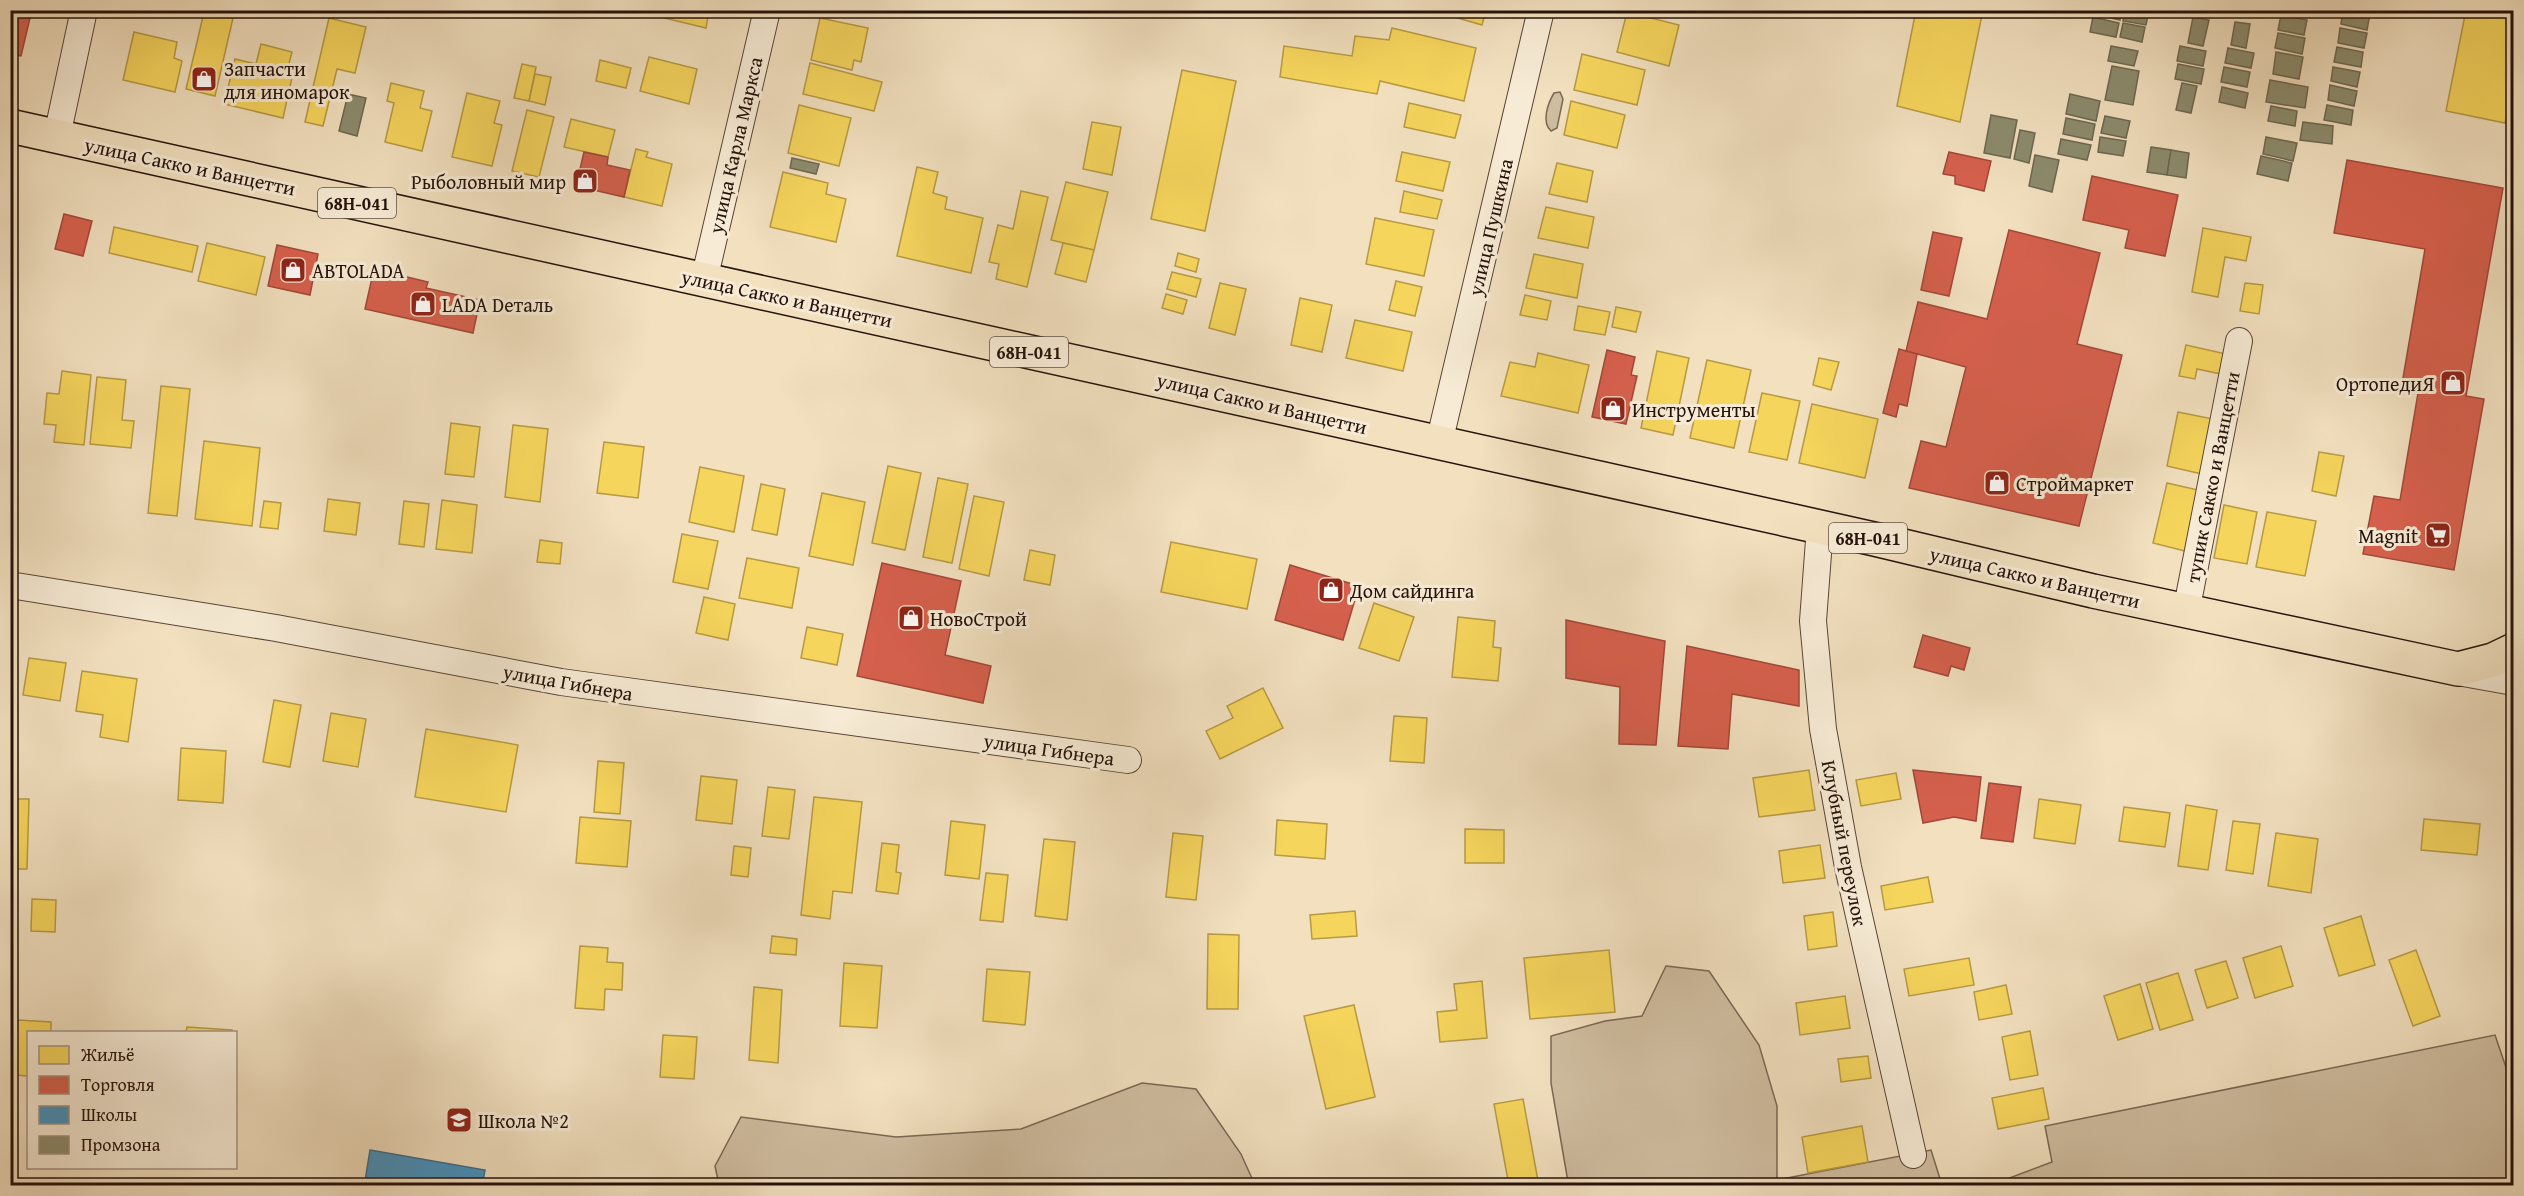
<svg xmlns="http://www.w3.org/2000/svg" width="2524" height="1196" viewBox="0 0 2524 1196" font-family="'Gentium Book Plus',serif">
<style>
.green{fill:#cfbda0;stroke:#7a6755;stroke-width:1.5}
.homes{fill:#f6d55c;stroke:#b79a43;stroke-width:1.5}
.shops{fill:#d6604d;stroke:#a14839;stroke-width:1.5}
.schools{fill:#4393c3;stroke:#3a6c8c;stroke-width:1.5}
.industry{fill:#8c8c6e;stroke:#6d6750;stroke-width:1.5}
.lines{fill:none;stroke-linecap:round;stroke-linejoin:round}
.minor-casing{stroke:#584537;stroke-width:28}
.tertiary-casing{stroke:#584537;stroke-width:34}
.primary-casing{stroke:#24110a;stroke-width:36}
.minor{stroke:#f7ebd5;stroke-width:26}
.tertiary{stroke:#f7ebd5;stroke-width:32}
.primary{stroke:#f2e0bf;stroke-width:33}
.labels{text-anchor:middle;dominant-baseline:central;stroke-width:6;stroke-linejoin:round;paint-order:stroke}
.shield{fill:#f7ebd5;stroke:#635247;stroke-width:1.5}
.shield-label{font-size:18px;font-weight:bold;fill:#24110a}
.poi-label{font-size:20px;fill:#24110a;stroke:#f7ebd5;text-anchor:start}
.street-label{font-size:20px;fill:#24110a;stroke:#f7ebd5}
</style>
<rect width="100%" height="100%" fill="#f2e0bf"/>
<filter id="stains"><feTurbulence type="fractalNoise" baseFrequency=".00333" numOctaves="4"/><feColorMatrix values="0 0 0 0 .2 0 0 0 0 .09 0 0 0 0 .02 0 0 0 .5 -.17"/></filter>
<radialGradient id="worn" r=".72"><stop offset=".6" stop-color="#630" stop-opacity="0"/><stop offset="1" stop-color="#630" stop-opacity=".3"/></radialGradient>
<g class="green">
<path d="M1560,92l3,7 -6,29 -6,3c-10,-9 -3,-28 3,-38z"/>
<polygon points="1666,966 1709,971 1759,1045 1777,1106 1777,1180 1931,1150 1942,1185 1567,1185 1568,1182 1551,1083 1551,1036 1605,1021 1642,1016"/>
<polygon points="2495,1035 2513,1088 2513,1185 1991,1185 2052,1162 2045,1126"/>
<polygon points="1142,1083 1196,1089 1241,1154 1255,1185 719,1185 715,1166 741,1117 896,1137 1021,1129"/>
</g>
<g class="homes">
<polygon points="352,10 389,10 388,18"/>
<polygon points="653,10 709,10 706,28 652,15"/>
<polygon points="1430,10 1486,10 1482,25"/>
<polygon points="1916,10 1983,10 1960,122 1897,106"/>
<polygon points="2466,10 2514,10 2514,81 2505,123 2446,111"/>
<polygon points="204,12 233,18 215,96 186,89"/>
<polygon points="1627,12 1679,25 1669,66 1617,52"/>
<polygon points="329,18 366,27 355,73 337,69 323,126 305,122"/>
<polygon points="820,18 868,28 861,62 854,60 852,70 811,60"/>
<polygon points="1392,28 1476,48 1464,101 1380,81 1377,94 1280,77 1284,46 1352,56 1355,36 1389,40"/>
<polygon points="134,32 177,42 174,58 182,61 175,92 123,80"/>
<polygon points="261,44 292,52 287,71 293,73 283,118 224,104 235,59 256,64"/>
<polygon points="1582,54 1645,70 1637,105 1574,90"/>
<polygon points="649,57 697,69 689,104 640,91"/>
<polygon points="600,60 631,68 626,88 596,81"/>
<polygon points="810,63 882,82 874,111 803,94"/>
<polygon points="522,64 536,67 529,101 514,98"/>
<polygon points="1182,70 1236,81 1205,231 1151,219"/>
<polygon points="535,74 551,77 545,105 529,101"/>
<polygon points="391,83 424,91 420,108 432,111 422,151 385,142 394,103 387,101"/>
<polygon points="467,93 500,101 494,123 502,125 492,166 452,157"/>
<polygon points="1571,101 1625,115 1617,148 1564,135"/>
<polygon points="1409,103 1461,115 1455,138 1404,127"/>
<polygon points="799,105 851,118 839,166 788,153"/>
<polygon points="527,110 554,117 539,177 512,171"/>
<polygon points="571,119 615,130 608,157 564,147"/>
<polygon points="1092,122 1121,127 1112,175 1083,169"/>
<polygon points="636,149 648,152 646,157 672,164 662,206 624,197"/>
<polygon points="1402,152 1450,162 1443,191 1396,181"/>
<polygon points="1557,163 1593,171 1587,202 1549,194"/>
<polygon points="917,167 938,172 933,193 947,197 945,209 983,218 971,273 897,256"/>
<polygon points="783,172 828,183 826,194 846,199 836,242 770,227"/>
<polygon points="1066,182 1108,192 1094,250 1051,240"/>
<polygon points="1021,191 1048,197 1027,287 996,279 999,264 989,262 998,225 1013,229"/>
<polygon points="1404,191 1442,200 1437,219 1400,212"/>
<polygon points="1546,207 1594,217 1588,248 1538,238"/>
<polygon points="1375,218 1434,230 1424,276 1366,264"/>
<polygon points="114,227 198,246 192,272 109,253"/>
<polygon points="2203,228 2251,237 2246,261 2225,257 2218,297 2192,292"/>
<polygon points="207,243 265,257 256,295 198,281"/>
<polygon points="1063,243 1094,250 1086,282 1055,274"/>
<polygon points="1178,253 1199,259 1196,272 1175,266"/>
<polygon points="1534,254 1583,264 1577,298 1526,288"/>
<polygon points="1172,272 1201,279 1196,297 1167,289"/>
<polygon points="1396,281 1422,287 1415,316 1389,310"/>
<polygon points="1220,283 1246,289 1235,335 1209,328"/>
<polygon points="2245,283 2263,285 2259,314 2240,311"/>
<polygon points="1166,294 1187,300 1183,314 1162,308"/>
<polygon points="1525,295 1551,301 1547,320 1520,315"/>
<polygon points="1300,298 1332,305 1322,352 1291,345"/>
<polygon points="1578,306 1610,312 1605,335 1574,330"/>
<polygon points="1616,307 1641,312 1636,332 1612,327"/>
<polygon points="1355,320 1412,332 1403,371 1346,358"/>
<polygon points="2186,345 2226,354 2221,374 2197,369 2195,379 2179,376"/>
<polygon points="1657,351 1689,358 1673,435 1641,428"/>
<polygon points="1538,353 1589,365 1578,413 1501,396 1510,362 1535,367"/>
<polygon points="1819,358 1839,362 1831,390 1813,385"/>
<polygon points="1707,360 1751,370 1734,448 1690,438"/>
<polygon points="62,371 91,375 84,445 54,442 56,425 44,424 47,393 59,394"/>
<polygon points="97,377 126,380 122,420 134,421 131,448 90,444"/>
<polygon points="161,386 190,389 177,516 148,513"/>
<polygon points="1762,393 1800,401 1787,460 1749,452"/>
<polygon points="1812,404 1878,419 1865,478 1799,463"/>
<polygon points="2178,412 2213,419 2202,474 2167,466"/>
<polygon points="451,423 480,427 474,477 445,474"/>
<polygon points="513,425 548,429 540,502 505,497"/>
<polygon points="204,441 260,448 252,526 195,519"/>
<polygon points="604,442 644,447 638,498 597,493"/>
<polygon points="2319,452 2344,456 2336,496 2312,491"/>
<polygon points="888,466 921,473 905,550 872,543"/>
<polygon points="700,467 744,476 734,532 689,522"/>
<polygon points="938,478 968,484 952,563 923,557"/>
<polygon points="2167,483 2198,490 2185,551 2153,543"/>
<polygon points="761,484 785,489 777,535 752,530"/>
<polygon points="822,493 865,502 853,565 809,556"/>
<polygon points="974,496 1004,502 989,576 959,569"/>
<polygon points="328,499 360,503 356,535 324,531"/>
<polygon points="442,500 477,505 472,553 436,549"/>
<polygon points="264,501 281,503 278,529 260,527"/>
<polygon points="404,501 429,504 424,547 399,544"/>
<polygon points="2224,505 2257,512 2247,564 2214,558"/>
<polygon points="2267,512 2316,521 2305,576 2256,567"/>
<polygon points="682,534 718,541 708,589 673,582"/>
<polygon points="540,540 562,543 560,564 537,562"/>
<polygon points="1171,542 1257,559 1247,609 1161,592"/>
<polygon points="1030,550 1055,555 1050,585 1024,580"/>
<polygon points="747,558 799,568 792,608 739,598"/>
<polygon points="704,597 735,604 728,640 696,633"/>
<polygon points="1374,603 1414,617 1399,661 1359,648"/>
<polygon points="1458,617 1495,621 1493,647 1501,648 1498,681 1452,677"/>
<polygon points="807,627 843,634 837,665 801,658"/>
<polygon points="29,658 66,663 60,701 23,695"/>
<polygon points="82,671 137,679 128,742 100,737 103,715 76,711"/>
<polygon points="1263,688 1283,728 1220,759 1206,731 1233,718 1227,706"/>
<polygon points="274,700 301,705 290,767 263,762"/>
<polygon points="331,713 366,719 358,767 323,761"/>
<polygon points="1394,716 1427,718 1424,763 1390,761"/>
<polygon points="426,729 518,745 506,812 415,797"/>
<polygon points="181,748 226,751 223,803 178,800"/>
<polygon points="598,761 624,763 620,814 594,812"/>
<polygon points="1809,770 1815,810 1759,817 1753,778"/>
<polygon points="1896,773 1901,799 1861,806 1856,780"/>
<polygon points="701,776 737,780 732,824 696,820"/>
<polygon points="768,787 795,790 789,839 762,836"/>
<polygon points="814,797 862,802 852,893 833,891 830,919 801,915"/>
<polygon points="10,799 29,799 27,869 10,869"/>
<polygon points="2039,799 2081,805 2075,844 2034,838"/>
<polygon points="2186,805 2217,810 2208,870 2178,866"/>
<polygon points="2124,807 2170,813 2165,847 2119,841"/>
<polygon points="580,817 631,821 627,867 576,863"/>
<polygon points="2424,819 2480,824 2477,855 2421,850"/>
<polygon points="1277,820 1327,824 1325,859 1275,855"/>
<polygon points="951,821 985,825 979,879 945,875"/>
<polygon points="2233,821 2260,824 2253,874 2226,870"/>
<polygon points="1465,829 1504,830 1504,863 1465,863"/>
<polygon points="1173,833 1203,836 1196,900 1166,897"/>
<polygon points="2276,833 2318,839 2311,893 2268,886"/>
<polygon points="1044,839 1075,842 1067,920 1035,916"/>
<polygon points="882,843 899,845 896,872 901,873 898,894 876,891"/>
<polygon points="1820,845 1825,878 1783,883 1779,851"/>
<polygon points="734,846 751,848 748,877 731,875"/>
<polygon points="986,873 1008,875 1003,922 980,920"/>
<polygon points="1928,877 1933,902 1885,910 1881,886"/>
<polygon points="32,899 56,900 55,932 31,931"/>
<polygon points="1355,911 1357,936 1312,939 1310,915"/>
<polygon points="1833,912 1837,946 1808,950 1804,916"/>
<polygon points="2361,916 2375,965 2339,976 2324,928"/>
<polygon points="1208,934 1239,935 1238,1009 1207,1009"/>
<polygon points="772,936 797,939 796,955 770,953"/>
<polygon points="580,946 608,948 607,962 623,963 622,990 605,989 604,1010 575,1008"/>
<polygon points="2281,946 2293,986 2255,998 2243,958"/>
<polygon points="1609,950 1615,1012 1530,1019 1524,958"/>
<polygon points="2416,950 2440,1016 2413,1026 2389,960"/>
<polygon points="1969,958 1974,985 1909,996 1904,969"/>
<polygon points="2226,961 2238,998 2207,1008 2195,970"/>
<polygon points="844,963 882,966 877,1028 840,1026"/>
<polygon points="987,969 1030,972 1025,1025 983,1021"/>
<polygon points="2178,973 2193,1020 2160,1030 2146,983"/>
<polygon points="1482,981 1487,1038 1440,1042 1437,1012 1457,1010 1454,984"/>
<polygon points="2140,984 2153,1029 2118,1040 2104,996"/>
<polygon points="2006,985 2012,1014 1979,1020 1974,992"/>
<polygon points="754,987 782,990 778,1063 749,1060"/>
<polygon points="1845,996 1850,1028 1800,1035 1796,1003"/>
<polygon points="1354,1005 1375,1097 1326,1109 1304,1016"/>
<polygon points="18,1020 51,1022 51,1032 28,1032 28,1076 15,1075"/>
<polygon points="187,1027 232,1030 232,1032 186,1032"/>
<polygon points="2030,1031 2038,1075 2010,1080 2002,1037"/>
<polygon points="663,1035 697,1037 694,1079 660,1077"/>
<polygon points="1868,1056 1871,1078 1841,1082 1838,1059"/>
<polygon points="2043,1088 2049,1119 1998,1129 1992,1098"/>
<polygon points="1523,1099 1539,1186 1509,1186 1494,1104"/>
<polygon points="1862,1126 1868,1162 1808,1173 1802,1137"/>
</g>
<g class="shops">
<polygon points="10,13 30,18 21,56 10,54"/>
<polygon points="584,152 608,157 607,165 630,170 624,197 576,186"/>
<polygon points="1949,152 1991,161 1984,191 1955,184 1955,176 1943,174"/>
<polygon points="2347,160 2503,188 2466,396 2484,399 2454,570 2363,554 2374,496 2400,500 2419,387 2402,384 2425,249 2334,233"/>
<polygon points="2092,176 2178,195 2165,256 2125,248 2129,230 2083,220"/>
<polygon points="64,214 92,221 83,256 55,249"/>
<polygon points="2009,230 2100,253 2077,344 2122,355 2079,526 1909,488 1921,441 1946,447 1966,367 1906,351 1918,302 1987,319"/>
<polygon points="1933,232 1962,238 1949,296 1921,290"/>
<polygon points="277,245 318,254 310,295 268,286"/>
<polygon points="374,269 428,282 426,288 480,300 473,333 365,309"/>
<polygon points="1899,349 1917,354 1907,406 1899,404 1896,417 1883,413"/>
<polygon points="1607,350 1635,357 1631,375 1637,376 1626,424 1592,417"/>
<polygon points="882,563 961,581 945,655 991,666 983,703 857,676"/>
<polygon points="1290,565 1359,586 1343,640 1275,620"/>
<polygon points="1566,620 1665,641 1656,745 1619,744 1620,687 1566,678"/>
<polygon points="1923,635 1970,648 1964,670 1951,666 1948,676 1914,667"/>
<polygon points="1687,646 1799,670 1799,706 1732,694 1728,749 1678,746"/>
<polygon points="1913,770 1981,777 1976,821 1954,817 1923,823"/>
<polygon points="1989,783 2021,787 2013,842 1981,838"/>
</g>
<g class="schools">
<polygon points="370,1150 485,1170 482,1186 369,1186 370,1181 365,1181"/>
<polygon points="559,1180 592,1186 558,1186"/>
</g>
<g class="industry">
<polygon points="2094,10 2122,10 2120,20 2093,14"/>
<polygon points="2125,10 2149,10 2146,25 2123,21"/>
<polygon points="2276,10 2306,10 2305,17 2275,12"/>
<polygon points="2343,10 2370,14 2367,30 2341,24"/>
<polygon points="2281,15 2307,20 2304,35 2278,30"/>
<polygon points="2093,17 2119,23 2116,37 2090,32"/>
<polygon points="2193,17 2209,20 2203,46 2188,43"/>
<polygon points="2235,22 2250,24 2246,48 2231,45"/>
<polygon points="2123,23 2145,27 2142,42 2120,37"/>
<polygon points="2340,28 2367,33 2364,48 2338,43"/>
<polygon points="2278,33 2305,38 2302,54 2275,48"/>
<polygon points="2111,46 2138,51 2134,66 2108,61"/>
<polygon points="2180,46 2206,51 2203,66 2177,61"/>
<polygon points="2337,47 2363,52 2361,67 2334,62"/>
<polygon points="2228,48 2254,53 2251,68 2225,63"/>
<polygon points="2276,52 2303,57 2299,79 2273,74"/>
<polygon points="2178,64 2204,69 2201,84 2175,79"/>
<polygon points="2112,66 2139,71 2133,105 2105,100"/>
<polygon points="2224,67 2250,72 2247,87 2221,82"/>
<polygon points="2333,67 2360,72 2357,87 2331,81"/>
<polygon points="2270,80 2308,87 2305,108 2266,102"/>
<polygon points="2182,83 2197,86 2191,113 2176,110"/>
<polygon points="2330,85 2357,91 2354,106 2328,100"/>
<polygon points="2222,87 2248,93 2245,108 2219,102"/>
<polygon points="348,94 366,98 357,136 339,131"/>
<polygon points="2070,94 2100,101 2096,121 2066,114"/>
<polygon points="2327,105 2353,110 2351,125 2324,120"/>
<polygon points="2271,106 2297,111 2295,126 2268,121"/>
<polygon points="1991,115 2017,120 2010,158 1984,153"/>
<polygon points="2105,116 2130,121 2126,138 2101,133"/>
<polygon points="2066,118 2095,124 2092,140 2063,134"/>
<polygon points="2303,122 2333,126 2332,144 2300,140"/>
<polygon points="2020,130 2035,133 2029,163 2014,159"/>
<polygon points="2100,137 2126,141 2123,156 2098,152"/>
<polygon points="2266,137 2297,143 2293,161 2263,154"/>
<polygon points="2061,139 2091,145 2087,160 2058,154"/>
<polygon points="2151,147 2171,150 2167,175 2147,172"/>
<polygon points="2171,150 2189,153 2186,178 2167,175"/>
<polygon points="2035,155 2059,160 2052,192 2029,186"/>
<polygon points="2261,156 2292,163 2288,181 2257,174"/>
<polygon points="792,158 819,164 816,174 790,168"/>
</g>
<g class="lines">
<g class="minor-casing">
<g id="minor">
<polyline points="57,136 84,10"/>
<polyline points="704,280 767,10"/>
<polyline points="1439,443 1541,10"/>
<polyline points="1820,527 1813,621 1823,729 1848,867 1913,1155"/>
<polyline points="10,585 276,628 561,682 1128,760"/>
<polyline points="2186,612 2239,341"/>
</g>
</g>
<g class="tertiary-casing">
<polyline id="tertiary" points="2458,669 2514,679"/>
</g>
<g class="primary-casing">
<polyline id="primary" points="10,126 1874,539 2093,591 2458,669 2493,660 2514,650"/>
</g>
<use href="#minor" class="minor"/>
<use href="#tertiary" class="tertiary"/>
<use href="#primary" class="primary"/>
</g>
<defs>
<g id="shop-square" transform="scale(1.35)"><rect x="-9" y="-9" width="18" height="18" rx="4" fill="#8f2418" stroke="#f7ebd5"/><path d="M-5-2.5h2.3a2.7 3.5 0 0 1 5.4 0H5L5.5 6h-11ZM-1.5-2.5h3a1.5 2.3 0 0 0-3 0Z" fill="#fff"/></g>
<g id="supermarket-square" transform="scale(1.35)"><rect x="-9" y="-9" width="18" height="18" rx="4" fill="#8f2418" stroke="#f7ebd5"/><path d="M-6-5.5h2.5l.6 2H6L4.5 2H-2.5L-4.4-4H-6ZM-1.5 3.2a1.3 1.3 0 1 0 .1 0ZM3 3.2a1.3 1.3 0 1 0 .1 0Z" fill="#fff"/></g>
<g id="school-square" transform="scale(1.35)"><rect x="-9" y="-9" width="18" height="18" rx="4" fill="#8f2418" stroke="#f7ebd5"/><path d="M0-5L7-2L0 1L-7-2ZM-4 1L0 2.5L4 1V4Q0 6-4 4Z" fill="#fff"/></g>
</defs>
<g fill-rule="evenodd">
<use href="#shop-square" x="204" y="79"/>
<use href="#shop-square" x="585" y="181"/>
<use href="#shop-square" x="293" y="270"/>
<use href="#shop-square" x="423" y="304"/>
<use href="#shop-square" x="2453" y="383"/>
<use href="#shop-square" x="1613" y="409"/>
<use href="#shop-square" x="1997" y="483"/>
<use href="#supermarket-square" x="2438" y="535"/>
<use href="#shop-square" x="1331" y="590"/>
<use href="#shop-square" x="911" y="618"/>
<use href="#school-square" x="459" y="1120"/>
</g>
<g class="labels">
<g class="shield">
<rect x="318" y="188" width="78" height="30" rx="4.5"/>
<rect x="990" y="337" width="78" height="30" rx="4.5"/>
<rect x="1829" y="523" width="78" height="30" rx="4.5"/>
</g>
<g class="shield-label">
<text x="357" y="203">68Н-041</text>
<text x="1029" y="352">68Н-041</text>
<text x="1868" y="538">68Н-041</text>
</g>
<g class="poi-label">
<text x="224" y="68">Запчасти<tspan x="224" dy="23">для иномарок</tspan></text>
<text x="566" y="181" text-anchor="end">Рыболовный мир</text>
<text x="312" y="270">АВТОLADA</text>
<text x="442" y="304">LADA Dеталь</text>
<text x="2434" y="383" text-anchor="end">ОртопедиЯ</text>
<text x="1632" y="409">Инструменты</text>
<text x="2016" y="483">Строймаркет</text>
<text x="2418" y="535" text-anchor="end">Magnit</text>
<text x="1350" y="590">Дом сайдинга</text>
<text x="930" y="618">НовоСтрой</text>
<text x="478" y="1120">Школа №2</text>
</g>
<g class="street-label">
<text transform="translate(735 145) rotate(-77)">улица Карла Маркса</text>
<text transform="translate(190 166) rotate(12)">улица Сакко и Ванцетти</text>
<text transform="translate(1490 227) rotate(-77)">улица Пушкина</text>
<text transform="translate(787 298) rotate(12)">улица Сакко и Ванцетти</text>
<text transform="translate(1262 403) rotate(13)">улица Сакко и Ванцетти</text>
<text transform="translate(2212 477) rotate(-79)">тупик Сакко и Ванцетти</text>
<text transform="translate(2035 577) rotate(13)">улица Сакко и Ванцетти</text>
<text transform="translate(568 682) rotate(10)">улица Гибнера</text>
<text transform="translate(1049 749) rotate(8)">улица Гибнера</text>
<text transform="translate(1845 843) rotate(79)">Клубный переулок</text>
</g>
</g>
<rect width="2524" height="1196" fill="none" stroke="#f2e0bf" stroke-width="36"/>
<rect x="12" y="12" width="2500" height="1172" fill="none" stroke="#24110a" stroke-width="3"/>
<rect x="18" y="18" width="2488" height="1160" fill="none" stroke="#24110a" stroke-width="1.5"/>
<rect x="27" y="1031" width="210" height="138" fill="#f7ebd5" stroke="#a39484" stroke-width="1.5"/>
<rect x="39" y="1046" width="30" height="18" fill="#f6d55c" stroke="#a39484" stroke-width="1.5"/>
<text x="81" y="1061" font-size="18" fill="#24110a">Жильё</text>
<rect x="39" y="1076" width="30" height="18" fill="#d6604d" stroke="#a39484" stroke-width="1.5"/>
<text x="81" y="1091" font-size="18" fill="#24110a">Торговля</text>
<rect x="39" y="1106" width="30" height="18" fill="#4393c3" stroke="#a39484" stroke-width="1.5"/>
<text x="81" y="1121" font-size="18" fill="#24110a">Школы</text>
<rect x="39" y="1136" width="30" height="18" fill="#8c8c6e" stroke="#a39484" stroke-width="1.5"/>
<text x="81" y="1151" font-size="18" fill="#24110a">Промзона</text>
<rect width="100%" height="100%" filter="url(#stains)"/>
<rect width="100%" height="100%" fill="url(#worn)"/>
</svg>
